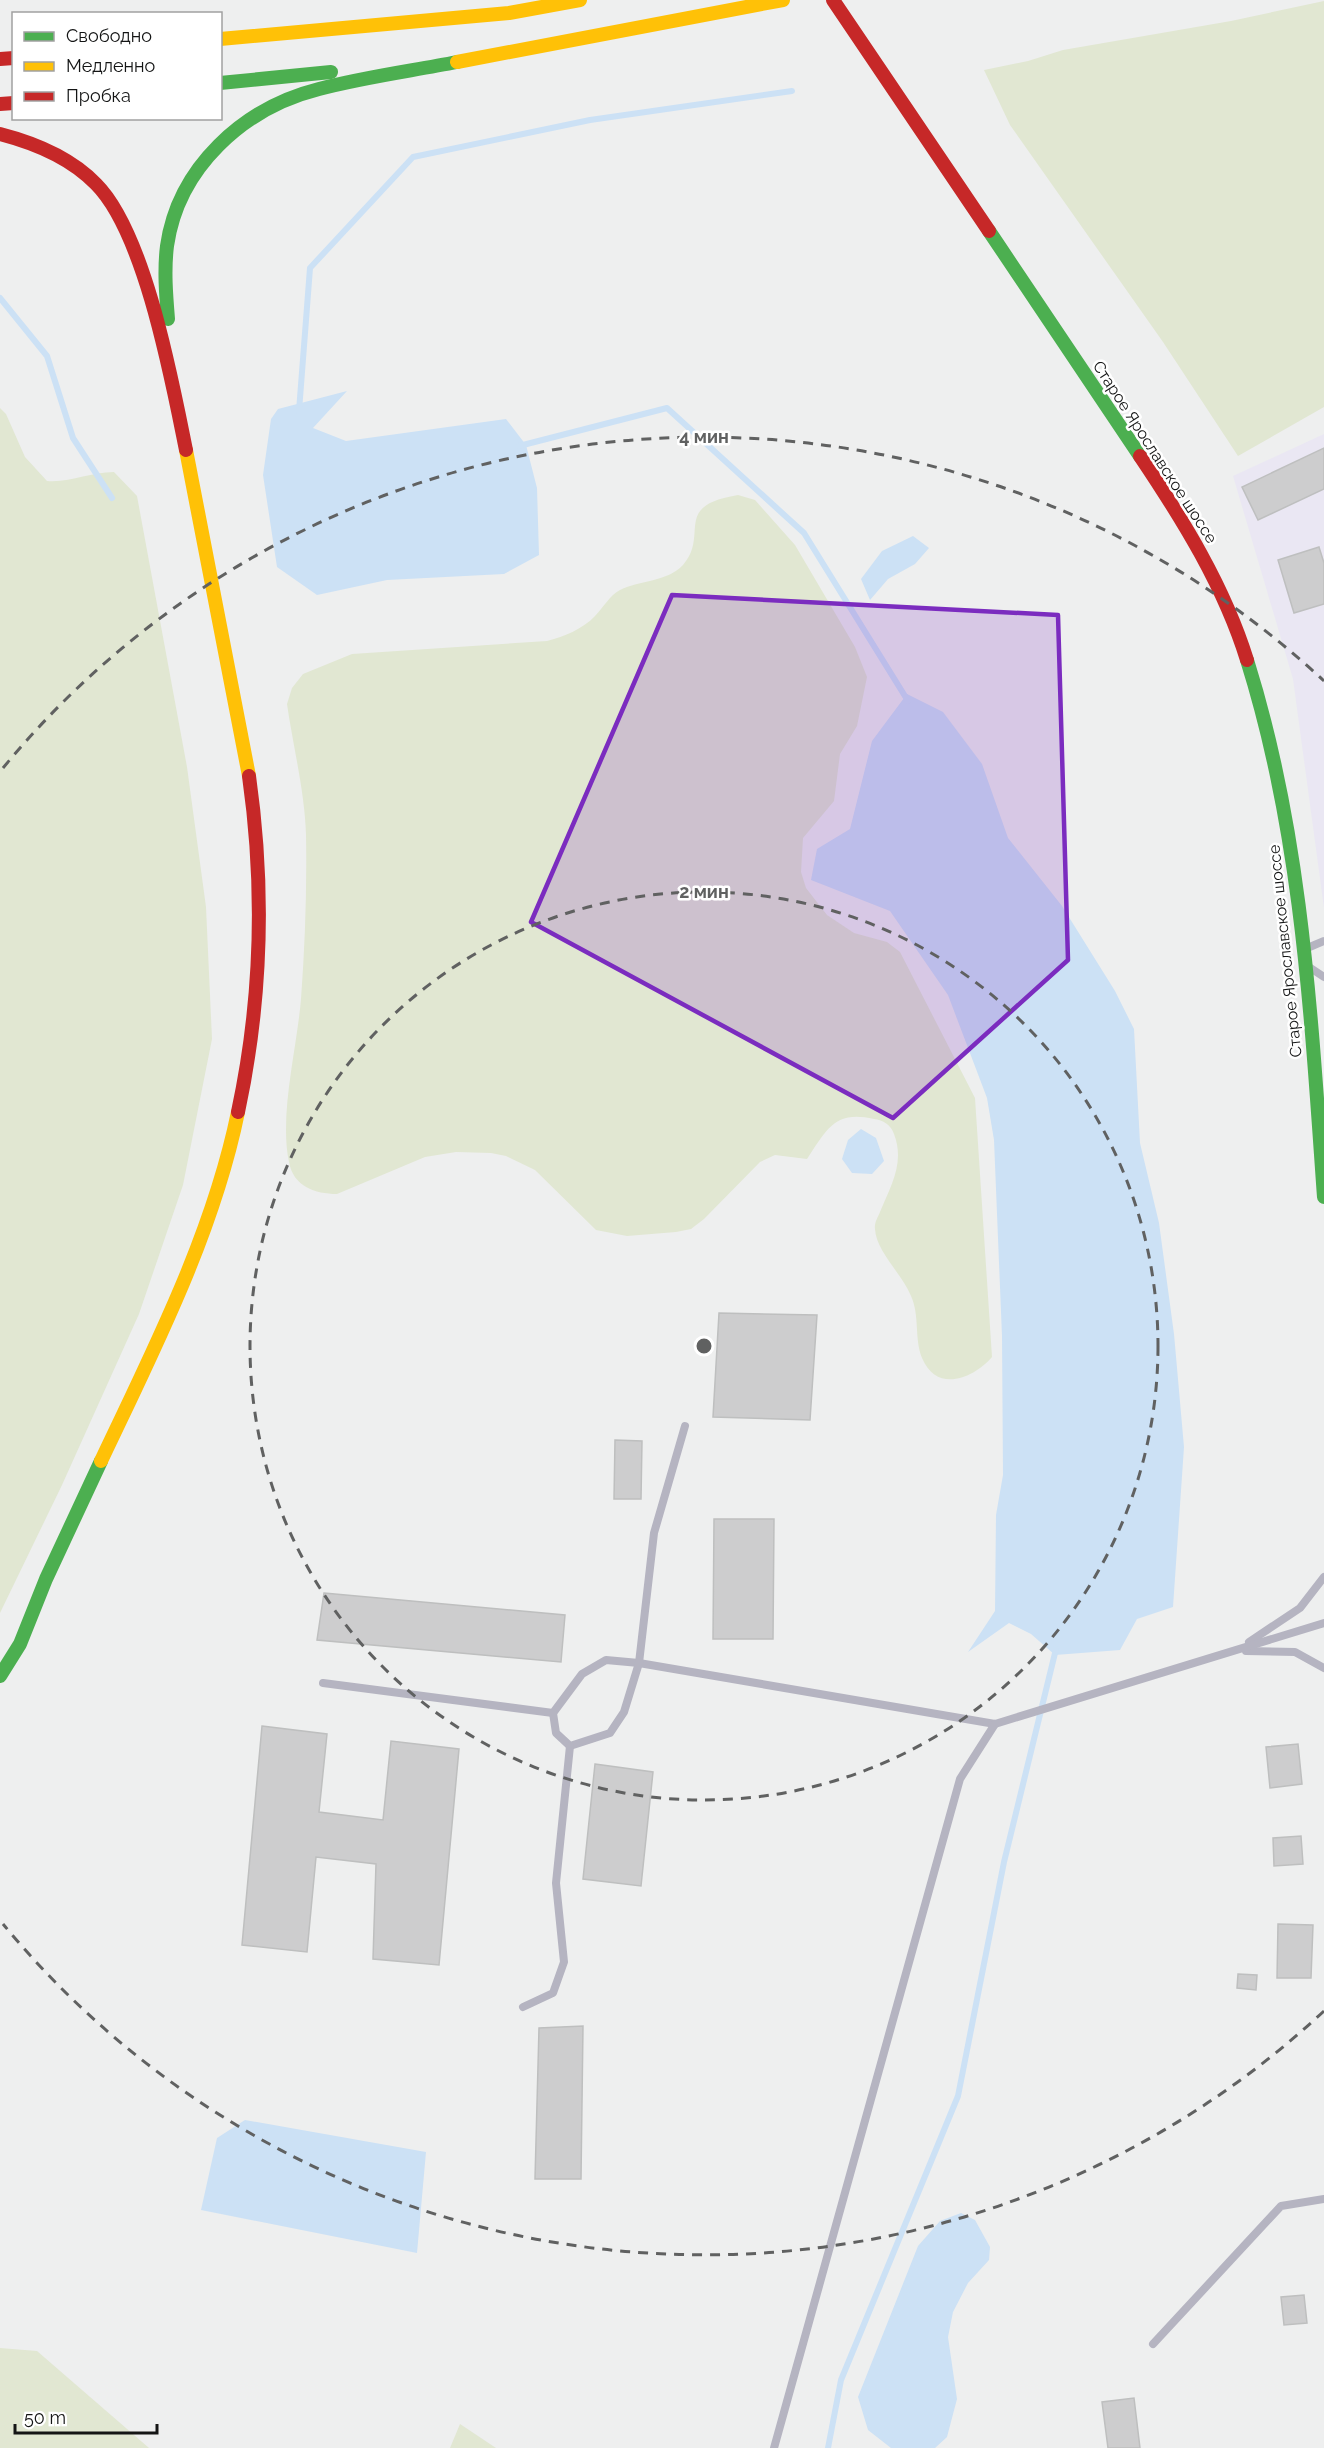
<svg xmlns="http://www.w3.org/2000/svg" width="1324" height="2448" viewBox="0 0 1324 2448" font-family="Raleway,sans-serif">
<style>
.industrial{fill:#eae7f3}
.green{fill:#e1e7d2}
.water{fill:#cce1f5}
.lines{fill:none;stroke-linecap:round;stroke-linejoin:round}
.stream{stroke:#cce1f5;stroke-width:6}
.building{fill:#cdcdce;stroke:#bebfbf;stroke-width:1.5}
.lane{stroke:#b5b4c1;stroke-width:8}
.fast{stroke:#4caf50;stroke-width:14}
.slow{stroke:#ffc107;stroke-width:14}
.jam{stroke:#c62828;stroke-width:14}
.marked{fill:#7b2cbf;fill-opacity:0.2;stroke:#7b2cbf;stroke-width:4.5;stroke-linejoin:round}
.ring{fill:none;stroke:#606161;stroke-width:3;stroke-dasharray:10 8}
.labels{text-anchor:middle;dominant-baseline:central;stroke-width:5;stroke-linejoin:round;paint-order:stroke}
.street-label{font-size:16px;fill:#141515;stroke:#fff}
.centre{fill:#606161;stroke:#fff;stroke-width:3}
.ring-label{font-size:18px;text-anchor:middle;font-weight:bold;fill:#606161;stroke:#fff;stroke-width:5;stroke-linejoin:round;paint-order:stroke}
</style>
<rect width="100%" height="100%" fill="#eeefef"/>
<polygon class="industrial" points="1324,434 1324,908 1293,679 1233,476"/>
<g class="green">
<polygon points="1324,1 1324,407 1238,456 1163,342 1010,125 984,70 1028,61 1063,50 1231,21"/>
<path d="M0,408l6,6 19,43 22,24c23,2 43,-9 67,-9l23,24 50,271 19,140 6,132 -29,146 -44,129 -77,171 -62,128z"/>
<path d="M738,495l17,5 40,45 60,102 12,30 -10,49 -17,28 -6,47 -31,37 -2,34 5,16 21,27 27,18 33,9 13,10 75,146 17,259c-18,21 -55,37 -70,1 -8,-20 -2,-42 -11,-62 -9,-22 -35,-45 -36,-67 -1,-6 3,-12 5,-17 11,-27 25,-49 14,-78 -3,-9 -11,-14 -20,-15 -39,-9 -47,10 -67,40l-32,-4 -15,7 -56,57 -13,10 -15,3 -49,4 -31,-6 -61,-60 -29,-14 -15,-3 -35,-1 -31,5 -88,37c-22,0 -44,-8 -48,-32 -10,-47 8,-114 12,-163 4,-54 6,-110 5,-164 -1,-42 -13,-89 -19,-131l5,-16 11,-14 49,-20 195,-13c16,-4 36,-12 48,-25 8,-8 15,-21 25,-26 20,-10 47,-8 63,-25 27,-31 -12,-59 55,-70z"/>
<polygon points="0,2348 37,2351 149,2448 0,2448"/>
<polygon points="460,2424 496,2448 450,2448"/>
</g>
<g class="water">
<polygon points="347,391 313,428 346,441 506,419 526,445 537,488 539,555 504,574 387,580 317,595 277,567 263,475 271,419 278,409"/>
<polygon points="913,536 929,548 915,564 888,579 870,600 861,579 882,551"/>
<polygon points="907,694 943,712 982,764 1008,838 1062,906 1115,991 1134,1029 1140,1143 1159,1223 1174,1334 1184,1447 1173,1607 1137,1619 1120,1650 1055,1655 1031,1634 1009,1623 968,1652 995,1611 996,1515 1003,1475 1002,1336 994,1140 987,1098 948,995 890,911 811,880 817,849 850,829 872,741"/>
<polygon points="861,1129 876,1138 884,1161 872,1174 852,1173 842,1159 848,1140"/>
<polygon points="245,2120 426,2152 417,2253 201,2210 217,2138"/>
<polygon points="961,2213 975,2220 990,2247 989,2260 968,2283 953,2312 948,2337 957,2399 947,2437 935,2448 891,2448 868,2430 858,2397 918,2246 940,2221"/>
</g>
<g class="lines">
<g class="stream">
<polyline points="0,298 47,356 73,438 112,498"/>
<polyline points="299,411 310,268 413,157 590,120 792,91"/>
<polyline points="519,446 667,408 804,533 908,701"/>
<polyline points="828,2448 841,2380 958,2096 1004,1862 1056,1649"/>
</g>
</g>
<g class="building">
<polygon points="1324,448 1324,489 1258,520 1242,487"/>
<polygon points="1319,547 1324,563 1324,604 1294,613 1278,560"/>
<polygon points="719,1313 817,1315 810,1420 713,1417"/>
<polygon points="615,1440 642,1441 641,1499 614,1499"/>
<polygon points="714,1519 774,1519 773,1639 713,1639"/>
<polygon points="324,1593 565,1615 561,1662 317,1640"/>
<polygon points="262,1726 327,1734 319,1812 383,1820 391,1741 459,1749 439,1965 373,1959 376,1864 316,1857 307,1952 242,1945"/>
<polygon points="1298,1744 1302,1784 1270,1788 1266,1747"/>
<polygon points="595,1764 653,1772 641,1886 583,1879"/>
<polygon points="1301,1836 1303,1864 1274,1866 1273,1838"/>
<polygon points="1278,1924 1313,1925 1311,1978 1277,1978"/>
<polygon points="1238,1974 1257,1975 1256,1990 1237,1988"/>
<polygon points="583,2026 581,2179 535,2179 539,2028"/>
<polygon points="1304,2295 1307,2323 1284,2325 1281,2297"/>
<polygon points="1134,2398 1140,2448 1108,2448 1102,2402"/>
</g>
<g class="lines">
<g class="lane">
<polyline points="1305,949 1324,941"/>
<polyline points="1309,967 1324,977"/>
<polyline points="1249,1642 1300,1608 1324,1577"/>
<polyline points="1246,1651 1295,1652 1324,1668"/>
<polyline points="323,1683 553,1713 582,1674 606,1660 639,1663 995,1724 1324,1623"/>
<polyline points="553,1713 556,1733 570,1746 610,1733 624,1712 639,1663 654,1533 685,1426"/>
<polyline points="523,2007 553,1993 564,1962 556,1883 570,1746"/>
<polyline points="1153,2344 1281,2206 1324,2199"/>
<polyline points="774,2448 960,1779 995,1724"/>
</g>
<g class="fast">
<polyline points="220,83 331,72"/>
<polyline points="989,231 1140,456"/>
<path d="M168,319c-2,-24 -4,-49 -1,-73 11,-78 76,-138 152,-157 45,-12 92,-18 138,-27"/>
<path d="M1247,660c55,175 64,356 77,537"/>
<polyline points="0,1676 20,1644 46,1579 101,1461"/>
</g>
<g class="slow">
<polyline points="220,39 509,13 580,0"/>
<polyline points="457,62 783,0"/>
<polyline points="186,450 249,776"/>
<path d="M101,1461c53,-112 112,-227 137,-349"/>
</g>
<g class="jam">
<polyline points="833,0 989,231"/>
<polyline points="0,59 14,58"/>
<polyline points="0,104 14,103"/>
<path d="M0,134c35,9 70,23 96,50 49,49 76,197 90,266"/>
<path d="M1140,456c43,64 84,130 107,204"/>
<path d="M238,1112c24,-112 27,-223 11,-336"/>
</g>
</g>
<path class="marked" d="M672,595l386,20 10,345 -175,158 -362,-196z"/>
<g class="ring">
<circle cx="704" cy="1346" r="454"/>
<path d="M1324 2011A909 909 0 0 1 3 1924M3 768A909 909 0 0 1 1324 681"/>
</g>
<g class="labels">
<g class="street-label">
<text transform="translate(1155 452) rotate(57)">Старое Ярославское шоссе</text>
<text transform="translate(1285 951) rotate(-96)">Старое Ярославское шоссе</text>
</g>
</g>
<circle cx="704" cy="1346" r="9" class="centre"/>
<g class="ring-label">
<text x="704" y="443">4 мин</text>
<text x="704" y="898">2 мин</text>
</g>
<rect x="12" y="12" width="210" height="108" fill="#ffffff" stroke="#a1a1a1" stroke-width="1.5"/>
<rect x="24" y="32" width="30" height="9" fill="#4caf50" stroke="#a1a1a1" stroke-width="1.5"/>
<text x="66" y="42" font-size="18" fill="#141515">Свободно</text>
<rect x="24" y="62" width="30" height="9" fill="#ffc107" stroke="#a1a1a1" stroke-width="1.5"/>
<text x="66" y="72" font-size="18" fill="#141515">Медленно</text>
<rect x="24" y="92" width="30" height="9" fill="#c62828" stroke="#a1a1a1" stroke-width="1.5"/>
<text x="66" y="102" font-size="18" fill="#141515">Пробка</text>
<path d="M15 2424v9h142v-9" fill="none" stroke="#141515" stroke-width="3"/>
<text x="24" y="2424" font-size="18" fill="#141515" stroke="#ffffff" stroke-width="4.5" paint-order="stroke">50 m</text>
</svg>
